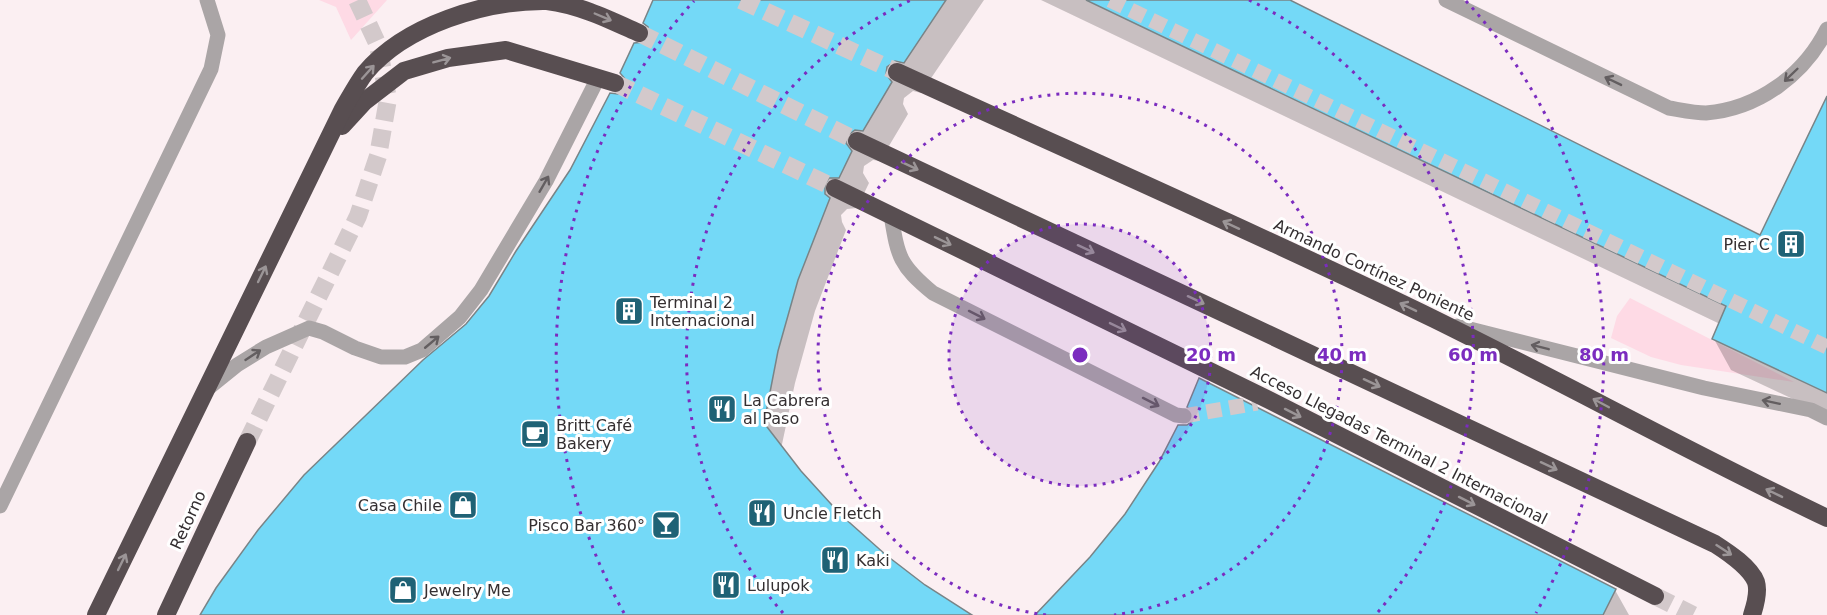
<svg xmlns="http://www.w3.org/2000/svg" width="1827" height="615" viewBox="0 0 1827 615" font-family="'DejaVu Sans',sans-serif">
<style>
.green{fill:#fedae5}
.shadow{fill:#0003}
.building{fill:#74d9f7;stroke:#798487;stroke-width:1.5}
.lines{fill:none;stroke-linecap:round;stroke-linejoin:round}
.minor-tunnel{stroke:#d3c9cb;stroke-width:15;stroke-dasharray:15 8;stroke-linecap:butt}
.highway-tunnel{stroke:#d3c9cb;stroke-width:18;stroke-dasharray:18 9;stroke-linecap:butt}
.minor{stroke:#aaa5a6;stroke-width:15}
.highway{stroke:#584e51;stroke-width:18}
.oneway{stroke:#9b9597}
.oneway2{stroke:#635e60}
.ring{fill:none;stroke:#7b2cbf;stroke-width:3;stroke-dasharray:3 6}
.labels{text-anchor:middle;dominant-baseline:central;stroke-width:6;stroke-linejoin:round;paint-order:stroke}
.poi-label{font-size:16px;fill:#342f31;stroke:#fff;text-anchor:start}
.street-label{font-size:16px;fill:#342f31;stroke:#fff}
.centre{fill:#7b2cbf;stroke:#fff;stroke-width:3}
.ring-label{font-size:18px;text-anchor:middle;font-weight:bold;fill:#7b2cbf;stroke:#fff;stroke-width:6;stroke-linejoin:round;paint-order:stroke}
</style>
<rect width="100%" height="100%" fill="#fbeff2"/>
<g class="green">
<polygon points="319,0 387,0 351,40 336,7"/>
<polygon points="1630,298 1794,382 1681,365 1651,357 1611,338 1617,316"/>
</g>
<g class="shadow">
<polygon points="654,0 984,0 921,93 913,91 904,98 903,104 908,114 880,161 873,160 864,166 863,173 869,183 857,208 847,209 841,215 842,222 846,230 815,311 795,383 781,449 840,516 885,556 924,586 970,615 201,615 469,324 491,296 617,96 624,92 627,83 621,73 651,38 650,32 645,22"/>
<polygon points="1041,0 1286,0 1761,237 1827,99 1827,415 1731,370 1714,339 1720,324"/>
<polygon points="1189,407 1615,590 1629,615 1033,615 1052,599 1091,558 1126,514 1188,427 1193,422 1194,416"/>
</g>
<g class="building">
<polygon points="653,0 946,0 904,63 895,61 887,67 886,74 892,82 863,131 855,130 847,136 846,143 852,151 839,178 829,178 825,184 825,194 830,198 798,280 778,351 764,423 801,471 841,515 886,555 925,585 972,615 200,615 216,588 258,530 304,475 423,360 466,324 489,296 516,251 570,170 610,93 618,94 626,87 626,80 620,73 634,43 645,42 649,37 648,27 643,23"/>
<polygon points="1086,0 1290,0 1760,235 1827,96 1827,393 1712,339 1726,306"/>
<polygon points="1199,378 1616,589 1603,615 1035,615 1090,557 1125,514 1159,462 1178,425 1187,425 1192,421 1193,413 1187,407"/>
</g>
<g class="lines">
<g class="minor-tunnel">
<polyline points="1110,0 1827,347"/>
<polyline points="1184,416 1257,403"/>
</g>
<g class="highway-tunnel">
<polyline points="741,0 897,72"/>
<polyline points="639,33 857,141"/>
<polyline points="615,83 835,188"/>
<polyline points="247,442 358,216 378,156 388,99 378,45 357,0"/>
<polyline points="1655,596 1693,615"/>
</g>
<g class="minor">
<path d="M1446,0l223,108c12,2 26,5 37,5 52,-4 98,-38 121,-84"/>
<path d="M891,215c7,42 8,50 42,78l243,122 8,1"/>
<polyline points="1458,326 1704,388 1811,410 1827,418"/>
<polyline points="206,390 237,365 266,347 309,328 323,332 355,348 381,357 405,357 422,350 460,317 481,290 546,181 598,78"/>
<polyline points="0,506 211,69 218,35 207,0"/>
</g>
<g class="highway">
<path d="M897,72c179,82 360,161 537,247 132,65 261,136 393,199"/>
<polyline points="342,126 365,101 404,71 448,58 506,50 615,83"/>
<path d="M857,141l858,403c14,9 35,23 41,38 3,10 -1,24 -4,33"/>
<polyline points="835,188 1269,400 1655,596"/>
<path d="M96,615l247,-506c7,-12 14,-25 22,-36 40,-48 121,-73 182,-72 33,4 63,19 92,32"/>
<polyline points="166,615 247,442"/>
</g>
</g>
<defs><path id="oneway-shaft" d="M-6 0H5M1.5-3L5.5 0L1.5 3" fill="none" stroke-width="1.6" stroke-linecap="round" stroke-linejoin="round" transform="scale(1.5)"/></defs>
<g class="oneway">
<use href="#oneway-shaft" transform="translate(603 17) rotate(23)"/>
<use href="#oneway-shaft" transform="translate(442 60) rotate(-15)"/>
<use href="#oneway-shaft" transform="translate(368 72) rotate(-48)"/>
<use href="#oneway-shaft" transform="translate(910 166) rotate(25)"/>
<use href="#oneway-shaft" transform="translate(1231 225) rotate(-155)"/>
<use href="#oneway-shaft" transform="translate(943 241) rotate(26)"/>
<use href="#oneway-shaft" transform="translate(1086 249) rotate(25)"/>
<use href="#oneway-shaft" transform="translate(262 274) rotate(-64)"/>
<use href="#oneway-shaft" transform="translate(1196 300) rotate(25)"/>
<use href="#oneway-shaft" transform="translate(1408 307) rotate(-154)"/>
<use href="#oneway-shaft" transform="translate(1118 327) rotate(26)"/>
<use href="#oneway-shaft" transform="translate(1372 383) rotate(25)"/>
<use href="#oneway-shaft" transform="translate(1601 403) rotate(-152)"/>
<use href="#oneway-shaft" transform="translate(1293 413) rotate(27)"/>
<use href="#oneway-shaft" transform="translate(1549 466) rotate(25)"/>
<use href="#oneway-shaft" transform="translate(1774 493) rotate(-154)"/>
<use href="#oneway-shaft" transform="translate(1467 501) rotate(27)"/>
<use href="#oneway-shaft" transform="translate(1724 550) rotate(33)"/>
<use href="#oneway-shaft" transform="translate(122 562) rotate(-64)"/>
</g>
<g class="oneway2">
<use href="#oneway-shaft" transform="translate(1791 75) rotate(136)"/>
<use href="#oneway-shaft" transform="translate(1613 81) rotate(-154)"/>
<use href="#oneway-shaft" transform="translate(544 184) rotate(-60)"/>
<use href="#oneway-shaft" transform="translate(977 315) rotate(27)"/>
<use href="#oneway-shaft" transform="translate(432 342) rotate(-40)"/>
<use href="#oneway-shaft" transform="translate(1540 347) rotate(-166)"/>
<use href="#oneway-shaft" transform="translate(253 355) rotate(-33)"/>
<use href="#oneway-shaft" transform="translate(1151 402) rotate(27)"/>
<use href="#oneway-shaft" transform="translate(1771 402) rotate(-168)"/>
</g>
<circle cx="1080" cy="355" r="131" fill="#7b2cbf" fill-opacity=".12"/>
<g class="ring">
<circle cx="1080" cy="355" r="131"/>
<path d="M1046 615A262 262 0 1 1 1114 615"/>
<path d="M783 613A393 393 0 0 1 911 0M1249 0A393 393 0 0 1 1377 613"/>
<path d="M624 613A524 524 0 0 1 694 1M1466 1A524 524 0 0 1 1536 613"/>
</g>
<defs>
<g id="building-square" transform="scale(1.5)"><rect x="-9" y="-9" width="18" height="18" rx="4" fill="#1f6275" stroke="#fff"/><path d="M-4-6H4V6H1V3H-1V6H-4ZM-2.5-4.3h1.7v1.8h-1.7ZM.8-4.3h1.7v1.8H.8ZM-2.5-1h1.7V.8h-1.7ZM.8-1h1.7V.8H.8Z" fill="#fff"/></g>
<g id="restaurant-square" transform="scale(1.5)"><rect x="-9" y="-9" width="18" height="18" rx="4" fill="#1f6275" stroke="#fff"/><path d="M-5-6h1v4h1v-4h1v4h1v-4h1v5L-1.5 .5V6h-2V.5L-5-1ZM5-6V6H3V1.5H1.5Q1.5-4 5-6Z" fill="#fff"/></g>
<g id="cafe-square" transform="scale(1.5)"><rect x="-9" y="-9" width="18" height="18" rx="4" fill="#1f6275" stroke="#fff"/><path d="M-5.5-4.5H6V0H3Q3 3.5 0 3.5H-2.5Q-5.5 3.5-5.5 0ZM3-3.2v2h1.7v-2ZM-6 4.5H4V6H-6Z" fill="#fff"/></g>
<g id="shop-square" transform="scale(1.5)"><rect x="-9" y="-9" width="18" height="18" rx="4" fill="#1f6275" stroke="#fff"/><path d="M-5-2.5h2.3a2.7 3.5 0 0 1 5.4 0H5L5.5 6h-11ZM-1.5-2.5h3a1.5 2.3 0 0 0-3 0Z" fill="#fff"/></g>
<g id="bar-square" transform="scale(1.5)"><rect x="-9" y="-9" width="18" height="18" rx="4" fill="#1f6275" stroke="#fff"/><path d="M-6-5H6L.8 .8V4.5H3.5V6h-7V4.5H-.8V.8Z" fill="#fff"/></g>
</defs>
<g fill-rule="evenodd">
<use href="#building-square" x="1791" y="244"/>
<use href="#building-square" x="629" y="311"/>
<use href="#restaurant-square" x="722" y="409"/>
<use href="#cafe-square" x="535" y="434"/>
<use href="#shop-square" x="463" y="505"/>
<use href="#restaurant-square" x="762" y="513"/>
<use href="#bar-square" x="666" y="525"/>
<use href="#restaurant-square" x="835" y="560"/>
<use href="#restaurant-square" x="726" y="585"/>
<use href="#shop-square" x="403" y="590"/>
</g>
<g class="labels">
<g class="poi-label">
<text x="1770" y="244" text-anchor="end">Pier C</text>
<text x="650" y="302">Terminal 2<tspan x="650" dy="18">Internacional</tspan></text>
<text x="743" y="400">La Cabrera<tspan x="743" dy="18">al Paso</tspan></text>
<text x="556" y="425">Britt Café<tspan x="556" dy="18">Bakery</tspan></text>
<text x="442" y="505" text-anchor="end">Casa Chile</text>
<text x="783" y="513">Uncle Fletch</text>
<text x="645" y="525" text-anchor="end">Pisco Bar 360°</text>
<text x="856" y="560">Kaki</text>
<text x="747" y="585">Lulupok</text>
<text x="424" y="590">Jewelry Me</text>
</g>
<g class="street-label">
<text transform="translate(1374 270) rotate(25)">Armando Cortínez Poniente</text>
<text transform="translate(1399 445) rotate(27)">Acceso Llegadas Terminal 2 Internacional</text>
<text transform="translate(188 520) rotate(-65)">Retorno</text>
</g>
</g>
<circle cx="1080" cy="355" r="9" class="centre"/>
<g class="ring-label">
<text x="1211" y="361">20 m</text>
<text x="1342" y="361">40 m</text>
<text x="1473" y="361">60 m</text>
<text x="1604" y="361">80 m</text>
</g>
</svg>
